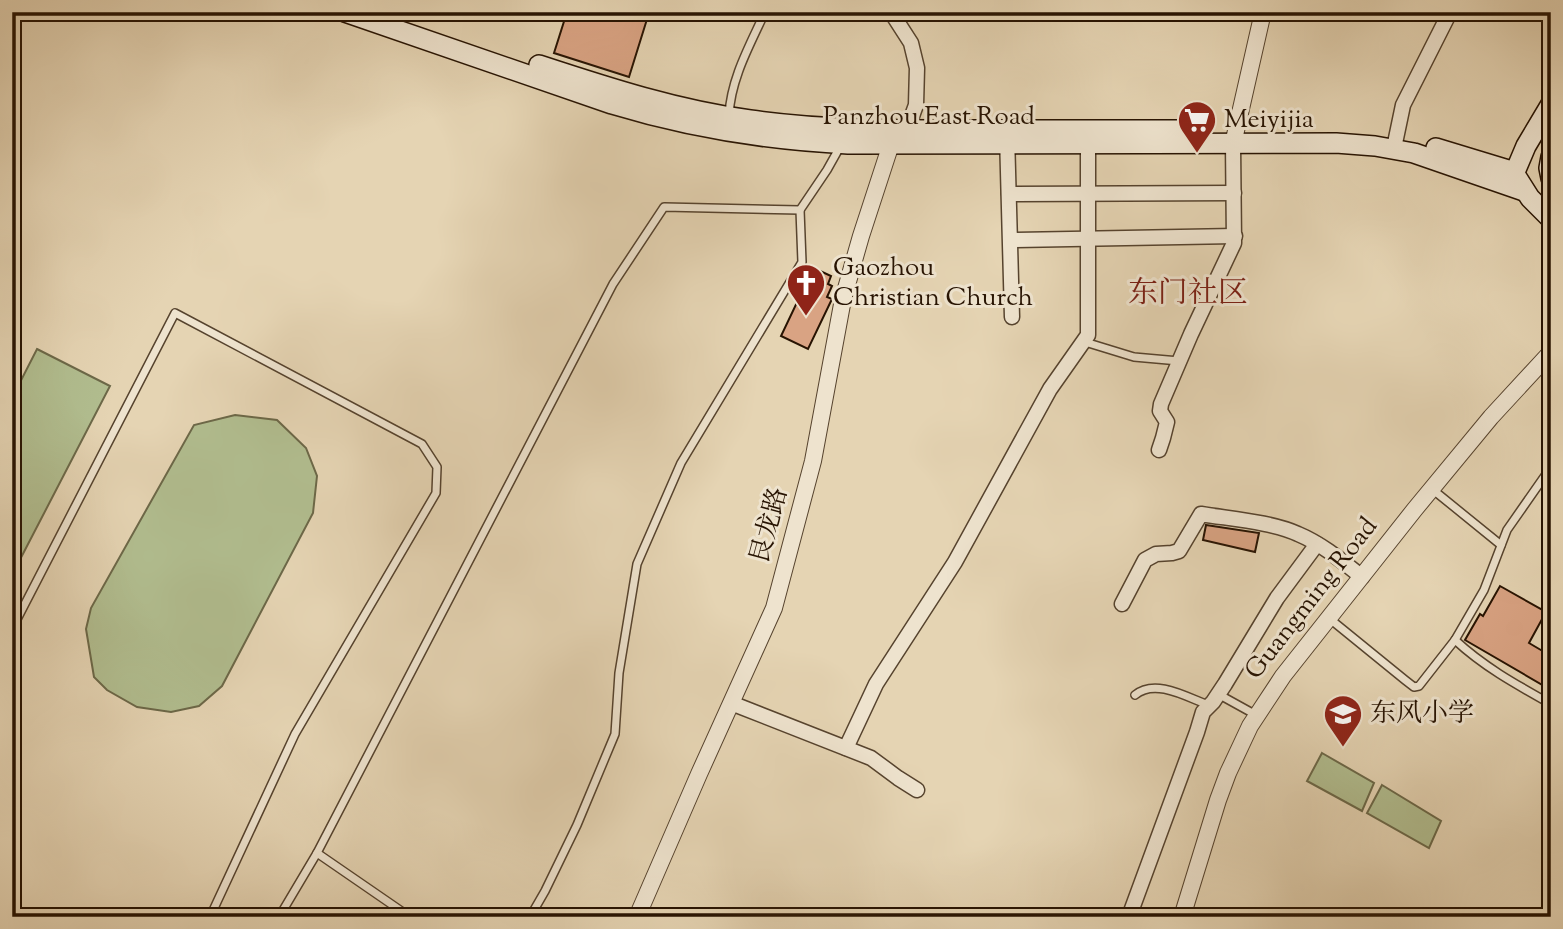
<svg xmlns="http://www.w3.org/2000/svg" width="1563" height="929" viewBox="0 0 1563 929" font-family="'Sorts Mill Goudy','Noto Serif SC',serif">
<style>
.green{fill:#b1bd8f;stroke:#6c6848;stroke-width:2}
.building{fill:#d9a383;stroke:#271302;stroke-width:2}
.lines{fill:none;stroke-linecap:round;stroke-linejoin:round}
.service-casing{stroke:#56432e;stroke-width:10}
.minor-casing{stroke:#56432e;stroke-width:17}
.tertiary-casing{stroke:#56432e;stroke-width:18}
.secondary-casing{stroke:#271302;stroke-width:22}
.service{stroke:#eee3ce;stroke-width:7}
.minor{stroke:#eee3ce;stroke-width:14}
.tertiary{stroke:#eee3ce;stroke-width:16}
.secondary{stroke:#eee3ce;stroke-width:19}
.labels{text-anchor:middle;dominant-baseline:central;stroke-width:6;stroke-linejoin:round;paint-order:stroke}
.street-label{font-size:26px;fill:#271302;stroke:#eee3ce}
.poi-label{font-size:26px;fill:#271302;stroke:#eee3ce;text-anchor:start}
.quarter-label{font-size:30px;fill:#7a1f14;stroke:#eee3ce}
</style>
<rect width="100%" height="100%" fill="#e5d4b3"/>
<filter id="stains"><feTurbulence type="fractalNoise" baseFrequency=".00286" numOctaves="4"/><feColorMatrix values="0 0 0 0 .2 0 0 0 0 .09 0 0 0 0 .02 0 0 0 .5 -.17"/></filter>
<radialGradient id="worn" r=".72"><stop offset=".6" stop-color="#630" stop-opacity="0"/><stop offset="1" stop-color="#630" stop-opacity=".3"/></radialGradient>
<g class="green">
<polygon points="37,349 110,386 12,575 12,398"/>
<polygon points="235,415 277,420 306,448 317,476 313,513 222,686 199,706 171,712 137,707 107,690 94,677 86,629 91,608 194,425"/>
<polygon points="1322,753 1374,783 1362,811 1307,781"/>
<polygon points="1382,785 1441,821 1429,848 1367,813"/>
</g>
<g class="building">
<polygon points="567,12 635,12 648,16 629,77 554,53"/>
<polygon points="818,270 831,276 828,284 832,286 827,297 832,299 808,349 781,336 810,275 815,277"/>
<polygon points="1206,525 1259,533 1255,552 1203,540"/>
<polygon points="1500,586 1546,612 1529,643 1551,656 1551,690 1465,640 1480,614 1483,616"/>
</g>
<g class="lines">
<g class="service-casing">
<g id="service">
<path d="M729,115c2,-37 21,-70 36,-103"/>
<polyline points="1085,342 1134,357 1179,361"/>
<polyline points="1432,489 1501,545"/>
<polyline points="1330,619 1405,680 1414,687 1419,686 1455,640 1484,590 1507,530 1551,467"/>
<polyline points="12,629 175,313 422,444 437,467 436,493 295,734 210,917"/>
<path d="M1455,640c29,27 62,45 96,64"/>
<polyline points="1218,694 1256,715"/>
<path d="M1135,695c20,-17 52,2 73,10"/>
<polyline points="317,853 410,917"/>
<polyline points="279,917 317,853 613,284 664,207 800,210 827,170 841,145"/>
<polyline points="530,917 545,891 577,825 615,734 619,673 637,564 681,463 802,262 800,210"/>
</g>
</g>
<g class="minor-casing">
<g id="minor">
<polyline points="891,12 911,43 917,68 916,105 912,116 900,131"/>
<polyline points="1007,135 1012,317"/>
<polyline points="1394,148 1403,105 1450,12"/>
<polyline points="1009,194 1234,193"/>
<polyline points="1011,240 1235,236"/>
<polyline points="1159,450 1163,438 1167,422 1160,411 1161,404 1191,334 1234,243 1233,144"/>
<path d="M1122,604l23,-44 11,-6 16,-1 7,-2 22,-37c30,5 71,8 97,20 24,10 44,27 64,43"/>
<polyline points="731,703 871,758 898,778 917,790"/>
<polyline points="846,748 876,684 955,562 1050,389 1088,335 1088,135"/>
<polyline points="1129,917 1197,732 1203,712 1213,702 1225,684 1277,598 1317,544"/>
</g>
</g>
<g class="tertiary-casing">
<g id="tertiary">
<polyline points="1233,144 1263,12"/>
<polyline points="637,917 699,774 774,608 813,461 843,299 861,236 891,144 897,136"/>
<polyline points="1182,917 1218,800 1228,773 1250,726 1283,676 1415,509 1491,417 1551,352"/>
</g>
</g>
<g class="secondary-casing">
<g id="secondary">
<path d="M345,12l267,92c79,24 154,36 236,40l488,-1 39,3 39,7 110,38"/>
<path d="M539,65c70,23 138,45 211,55 70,10 141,10 212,10 73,0 145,0 218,0"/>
<polyline points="1436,148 1515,172"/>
<polyline points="1551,157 1549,168 1551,178"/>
<polyline points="1515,172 1526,146 1551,104"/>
<polyline points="1518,179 1530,198 1551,219"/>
</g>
</g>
<use href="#service" class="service"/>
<use href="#minor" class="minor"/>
<use href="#tertiary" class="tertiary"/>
<use href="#secondary" class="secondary"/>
</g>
<defs>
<g id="supermarket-pin" transform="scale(2.0125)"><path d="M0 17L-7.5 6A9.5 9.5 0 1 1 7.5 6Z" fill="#8f2418" stroke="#eee3ce"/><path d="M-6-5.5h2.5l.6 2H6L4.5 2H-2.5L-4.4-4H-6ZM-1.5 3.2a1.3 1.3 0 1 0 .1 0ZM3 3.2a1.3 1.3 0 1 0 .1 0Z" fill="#fff"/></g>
<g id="church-pin" transform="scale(2.0125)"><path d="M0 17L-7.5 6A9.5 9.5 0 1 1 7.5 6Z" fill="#8f2418" stroke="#eee3ce"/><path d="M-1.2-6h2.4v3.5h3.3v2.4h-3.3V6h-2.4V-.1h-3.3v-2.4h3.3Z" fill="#fff"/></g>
<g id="school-pin" transform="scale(2.0125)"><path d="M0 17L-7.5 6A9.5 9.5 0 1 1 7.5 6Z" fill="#8f2418" stroke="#eee3ce"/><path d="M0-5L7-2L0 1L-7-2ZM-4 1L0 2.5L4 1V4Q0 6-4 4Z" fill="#fff"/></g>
</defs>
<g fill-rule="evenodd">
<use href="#supermarket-pin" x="1197" y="120"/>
<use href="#church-pin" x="806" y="283"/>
<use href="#school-pin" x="1343" y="714"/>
</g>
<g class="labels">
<g class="street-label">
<text x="929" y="117">Panzhou East Road</text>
<text transform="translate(770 526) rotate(-75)">艮龙路</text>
<text transform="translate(1312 599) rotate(-52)">Guangming Road</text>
</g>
<g class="poi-label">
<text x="1224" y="120">Meiyijia</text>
<text x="833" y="268">Gaozhou<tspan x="833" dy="30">Christian Church</tspan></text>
<text x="1370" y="714">东风小学</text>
</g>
<g class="quarter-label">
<text x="1188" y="294">东门社区</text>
</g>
</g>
<rect width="1563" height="929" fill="none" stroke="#e5d4b3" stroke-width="42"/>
<rect x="14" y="14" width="1535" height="901" fill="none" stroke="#271302" stroke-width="3.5"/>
<rect x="21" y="21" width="1521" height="887" fill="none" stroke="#271302" stroke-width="2"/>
<rect width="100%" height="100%" filter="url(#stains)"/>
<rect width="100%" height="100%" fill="url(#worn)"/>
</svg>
